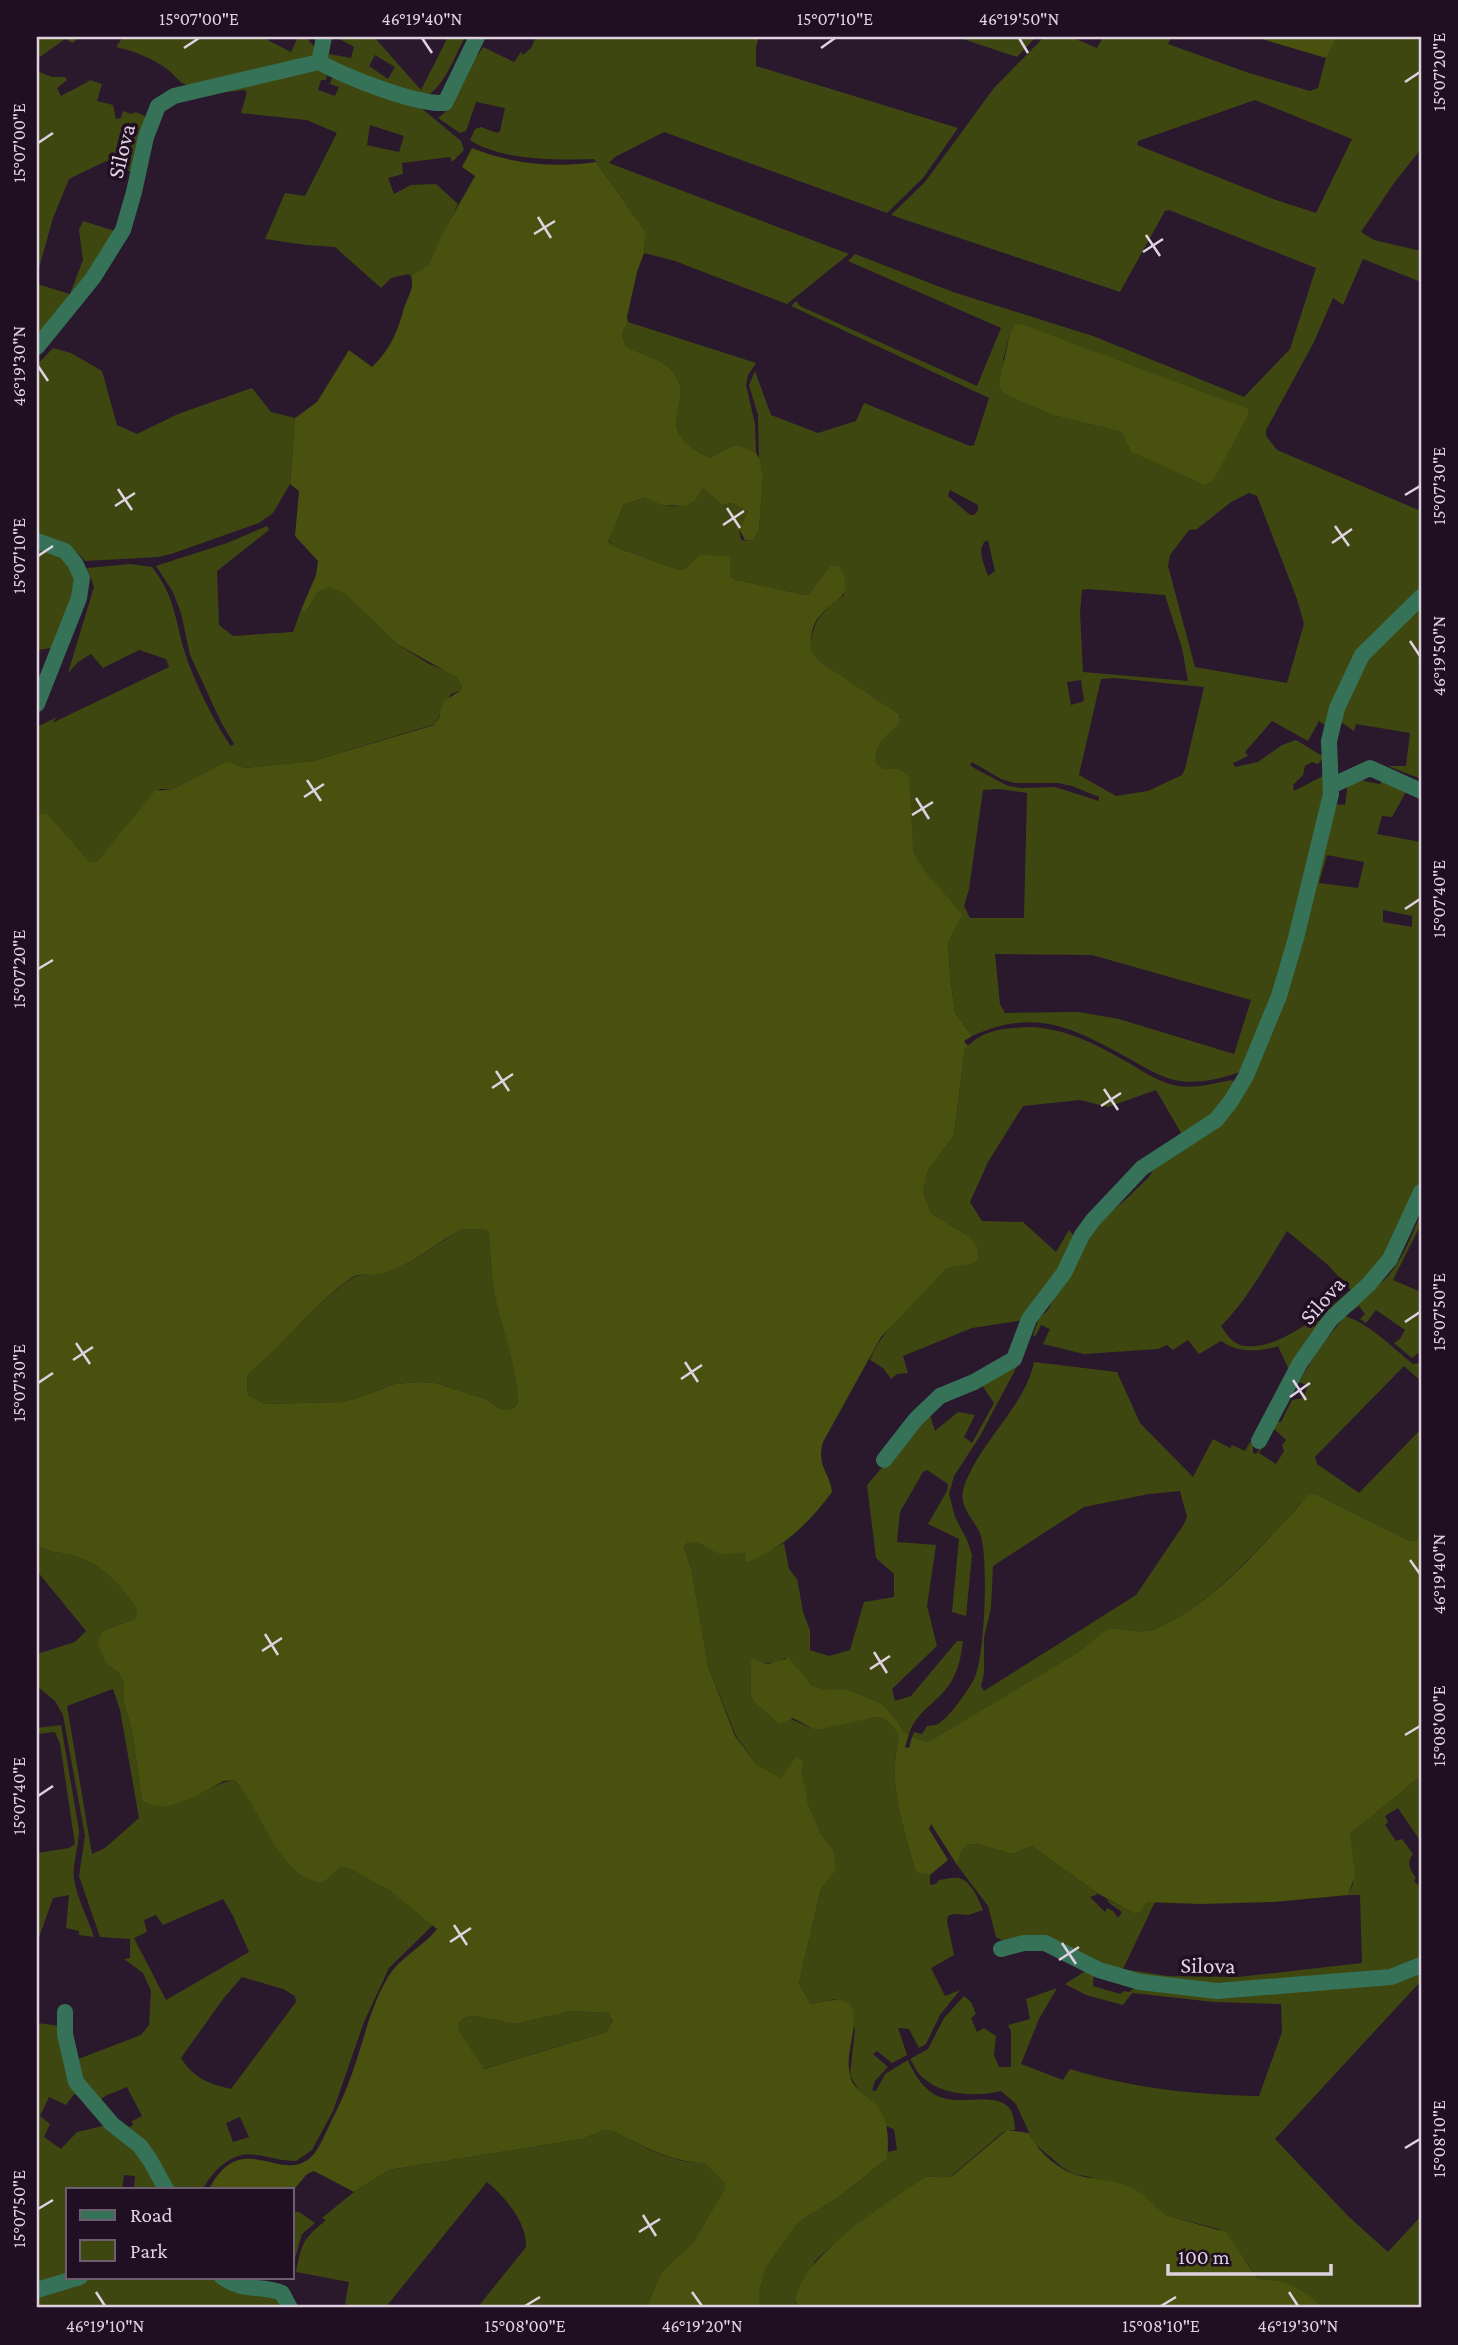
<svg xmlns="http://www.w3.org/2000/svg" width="1458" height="2345" viewBox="0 0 1458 2345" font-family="'Crimson Pro',serif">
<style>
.green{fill:#3f4711;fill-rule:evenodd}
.forest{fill:#48510e;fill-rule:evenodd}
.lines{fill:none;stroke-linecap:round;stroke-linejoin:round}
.minor{stroke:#367258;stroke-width:16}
.ticks{fill:none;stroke:#dfd2e0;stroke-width:2.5}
.labels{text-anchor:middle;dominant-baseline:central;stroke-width:7;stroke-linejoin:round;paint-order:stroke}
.street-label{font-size:23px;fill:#dfd2e0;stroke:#200f23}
.neatline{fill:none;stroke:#dfd2e0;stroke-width:2.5}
.ticks-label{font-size:18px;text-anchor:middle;fill:#dfd2e0}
</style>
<rect width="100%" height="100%" fill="#2a182d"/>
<g class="green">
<polygon points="37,37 79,37 73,43 65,39 37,59"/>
<path d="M123,37h139l29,15 7,-15h8l11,13 -2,11 -127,25c-10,-4 -13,-11 -21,-17 -15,-11 -33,-18 -51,-22z"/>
<path d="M336,37h38l47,53 27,-53h17c-11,20 -22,55 -45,62l-94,-39 3,-6 22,4 3,-11zM375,55l20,12 -7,12 -19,-13z"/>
<path d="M536,37h223l-3,10v19l202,62 -35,50 -36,35 -223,-81 -49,25 -6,6 240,91 -62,50 -112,-43 -31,-8 2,-21 -52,-73c-36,1 -93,2 -124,-19l5,-11 6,-2 16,6 3,-2 5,-23 -29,-6 -10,29 -6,2 -22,-15 12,-10 26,-61 8,-5 -9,13 2,1 6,-9 31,15 7,-10 2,3 8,-7z"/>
<polygon points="957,37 1036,37 1017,57"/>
<path d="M1044,37h27l26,11 6,-11h68l-3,7 81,29 61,18 8,-3 8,-30 11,-21h84v112l-27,34 -33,49 13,8 47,11v31l-58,-23 -20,46 -10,-7 -19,44 -48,88v6l11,14 144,61v81l-62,60 -31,75 -9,-6 -11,20 -36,-20 -27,31 3,4 -15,7 2,4 23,-5 24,-17 14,-5 28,17 -6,7 -6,-2 -7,4 -2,9 -10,10 1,6 33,-17 -36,174 -48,123c-19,7 -43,13 -64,10 -18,-3 -33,-13 -49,-22 -57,-31 -93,-52 -158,-23l-17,-23 -5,-37 -2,-35 7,-35c-17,-17 -34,-34 -42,-57l-14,-80h-16l-6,-5c-5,-18 12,-33 23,-46l-1,-4 -81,-54 -8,-10c4,-32 9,-35 34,-55l-14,-29 -21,28 -4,1 -71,-16 -4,-3v-17l-31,-4 -14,14 -6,1 -66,-24 -5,-6 16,-36 20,-6c26,10 41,15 59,-9l19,16 10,-2 17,9 -10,17 2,11 11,1 7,-10 4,-55 -4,-14 -1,-47 -9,-30 6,-14 16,44 47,18 38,-12 8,-18 106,43 4,-1 15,-47 -198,-92 5,-5 4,5 177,80 24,-58 -153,-67 7,-7 98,38 140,44 151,61 46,-48 26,-81 -147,-58 -4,1 -45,81 -229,-77 34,-33 69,-94zM1255,100l97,39 -36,74 -43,-14 -136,-54 1,-4zM1014,326l191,159 -77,-37 -2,-13 -4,-3 -66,-16 -53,-56 7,-27zM950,490l28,15v5l-4,5h-4l-22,-19zM1249,493l8,3 40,103 7,25 -17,59 -92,-16 -27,-101 2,-11 19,-25 8,-1 34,-27zM988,540l7,31 -7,5 -6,-17 -1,-10 3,-7zM1088,589l77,6 17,53 6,33 -105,-9 -3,-59 2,-23zM1114,678l90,9 -19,82 -3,6 -34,16 -32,5 -37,-21 22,-96zM1081,680l3,21 -13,4 -4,-23zM972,762l29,17 13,4h44l14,3 27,11v4l-44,-14 -34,1 -13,-2 -34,-18 -4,-3zM1000,789l27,4 -3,125h-54l-6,-12 5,-17 14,-99zM995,954l97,1 159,45 -17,54 -115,-35 -41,-7 -73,1 -5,-9z"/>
<path d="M297,69h32l-3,11h-5l-3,10 17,6 4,-9 -9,-3 4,-12 86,35 41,34 3,9 -12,12 -2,-5 -48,6 1,11 -15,4 6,16 17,-9 25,-1 22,20 -29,60 -18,12 -3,-2 -17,4 -10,10 -46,-41 -29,-2 -41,-6 20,-46 20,3 32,-63 -30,-13 -66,-7 6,-21 -3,-2 -35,4zM370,125l34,11 -5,16 -32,-7z"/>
<path d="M37,71l15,6h13l2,3 -10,8 4,8c10,-6 19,-9 29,-16l12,4 -5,17 16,4 3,14 5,-1 2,-7 8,3 5,-2 13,6 -13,56 -30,-13 -37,18 -16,39 -16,57z"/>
<polygon points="83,221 118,232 37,342 37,284 70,294 83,260 79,230"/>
<path d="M628,322l128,41 -8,12 -2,10 9,39 1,29c-23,-10 -24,-4 -46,5 -65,-31 -11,-54 -37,-86 -13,-16 -33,-16 -48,-27l-3,-12z"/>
<path d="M53,348l18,5 31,18 15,54 20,9 41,-20 74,-26 19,24 24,6 -5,66 -17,29 -14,10 -88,31 -13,3 -73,4c-13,-17 -28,-20 -48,-25v-171z"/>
<path d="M267,526l2,4 -52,41 2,54 14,11 60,-4 8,-22 4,3 14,-22 11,-5 15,8 52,50 32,20 23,9 7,6 3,8 -2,4 -9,3 -16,30 -122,37 -69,7 -15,-7 -4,1 -52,27h-13l-58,69 -5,4 -8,-1 -41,-47h-11v-87l20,-10 -5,6 117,-56 -3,-8 -27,-9 -36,18 -12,-14 -13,8 -10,11 26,-86 -7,-19 44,-4 21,3c23,29 23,53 33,86 8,26 30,71 46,93l3,-2 -13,-22 -31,-67 -9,-42 -8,-21 -17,-26 71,-23z"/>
<polygon points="37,543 59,551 79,582 52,648 37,650"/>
<polygon points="1421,601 1421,621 1419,629 1421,630 1421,757 1419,765 1421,766 1421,779 1388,766 1406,766 1410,733 1356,724 1354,731 1341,722 1337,708 1358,665"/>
<path d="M1363,777v4l17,3 4,-7 23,13 -15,27 -10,-1 -5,18 44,8v344l-32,68 -99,118 -12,-26c-19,6 -40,7 -57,-5l-22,13 -11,-14 -15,10 -6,-5 -9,4 -74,5 -41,-10 7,-15 -9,-4 -6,12 -2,-2 6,-17 9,-8 38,-71 18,-22 20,-16 25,-24 12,-19 34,-20 59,-70 78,-264 13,1 3,-23zM1327,855l37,7 -6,26 -39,-5zM1383,910l29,6v11l-29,-5zM1287,1231l41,34 23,25c-25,21 -77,65 -111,55 -9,-3 -14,-12 -19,-19 27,-27 46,-63 66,-95z"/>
<path d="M1033,1027c37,3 64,18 96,36 15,9 31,20 49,23 17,3 37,-3 54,-6l4,4 -18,29 -34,25 -28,-48 -48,17 -28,-7 -57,6 -35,56 -18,40 12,19 41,1 33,30 13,-22 5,6 1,7 -51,77 -52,8 -69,28 5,17 -11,1 -6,5 -8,-11 -13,-8c13,-34 51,-64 76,-91l9,-5 10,-30 -34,-21 -8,-22 5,-21 26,-35 11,-86c18,-21 43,-21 68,-22z"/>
<path d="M1421,1214v10l-28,56 28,12v59l-9,7 -18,-15 6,-4 5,-9 -29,-20 -10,13 -6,-4 5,-5 -6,-8 -7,5 -3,-2c10,-12 22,-18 34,-28 18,-16 28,-45 38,-67z"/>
<path d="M463,1229l23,1 3,4c1,24 3,47 9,70 8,36 18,62 20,100l-7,6h-9l-17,-11 -49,-16 -19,-1 -22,2 -37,14 -17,4 -76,2 -17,-9 -1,-20c37,-30 65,-69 104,-96 8,-7 21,-2 31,-5 30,-8 54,-31 81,-45z"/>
<path d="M1345,1316c25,8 48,32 68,48l5,-1 3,3v15l-17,-15 -89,91 2,7 42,29 62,-64v106l-6,6 -8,-1 -106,-38c-11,15 -24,28 -37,41 -31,32 -66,69 -110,86 -19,8 -32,-4 -47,1l-30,23 -142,86 -6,3 -17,-5 2,-5 8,2 5,-8c4,-1 7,0 11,-2 10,-5 35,-39 38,-50 9,-25 12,-114 5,-138 -6,-17 -24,-29 -17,-49 14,-43 62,-82 70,-125l83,10 23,51 53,54 20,-38 17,9 2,-3 13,6 5,-9 3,3v8l3,1 10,-13 -7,12 17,11 8,-13 -2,-6 4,-5 -11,-10 -6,-2 4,-7 8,1 11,-22 11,-2 5,-12 -9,-4 17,-29zM1180,1491l7,26 -3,7 -48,71 -152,96 -3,-5 3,-13v-35l7,-30 2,-42 91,-59 65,-13z"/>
<path d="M1023,1355l-43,81 -26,40 -5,18 6,23 12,23 5,15 -6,61 -14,-4 7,-73 -31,-15 19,-33 1,-7 -21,-14 -4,2 -23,40 -3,30 39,3 -9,61 10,40 -45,43 3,12 16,-5 46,-55h6c-2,13 -3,25 -10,37 -11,23 -36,31 -44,56l-5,-2 -8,-13 -15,-16 -33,-13h-22l-15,-5 -26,-27c-13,9 -22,4 -35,1l1,38 3,5 59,27 63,-12c13,1 16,9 23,19 -12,50 4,90 17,137l14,2v10l6,-1 3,-4c6,0 13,-3 18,-2 13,0 22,22 26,32l-15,5 -15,-1 -5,2 -1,5 7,34 -23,13 14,28 15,-6 -20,25 -14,29 -7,4 -10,-19 -11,-1 9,27 -15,8 -15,-12 -4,3 15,13 -13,14 -3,9 4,1 9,-17 23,-14c6,14 16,31 32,37 29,11 75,-15 75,33h-8l-5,3 -51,43c-9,3 -17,-1 -26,1l-94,69 -16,15 -20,42 1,5h-37v-15l7,-25 27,-39 10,-10 33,-20 50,-39 2,-8 9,-2 -3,-21 -9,-3 -8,-19 -17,-14 -10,-18 5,-46 -20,-30 -24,5 -12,-21 22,-94 13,-16 -1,-24 -12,-15 -13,-31 -12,-45 -15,21 -24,-14 -21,-29 -28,-70 -16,-94 -8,-25 4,-5h7l27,12 19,-3 4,2 4,9 35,-19 5,26 8,10 2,10 4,23 7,18v20l19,6 21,-6 14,-48 30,-5v-23l-18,-16 -9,-73 62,-73 6,19 23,-19 17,3 -11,22 8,6 22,-40 -14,-21z"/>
<path d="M37,1546c12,6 24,7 37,10 27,7 49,32 63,54l-2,9 -33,12 5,34 12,8 5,12v18l8,28 10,70c26,17 65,-17 92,-21l89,103 18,-16h5l44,24 43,34 -44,43 -25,54 -31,89 -21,39 -16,11c-14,0 -26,-4 -39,-6 -24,-5 -44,15 -54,34h-35l-45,-59 10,-5 -1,-4 10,-5 -15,-29 -22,9 -7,6 -3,-1 -22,-40 68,-26 8,-10 2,-34 -8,-18 -19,-14 6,-1v-19l-30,-2 -21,-61 6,-40 -22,-121 -8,-14 -18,-15v-32l38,-12 11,-11 -49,-60zM113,1689l7,21 19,108 -34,30 -13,6 -25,-148zM223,1899l10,17 16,36 -83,48 -32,-62 13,-6 -3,-12 12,-5 7,10zM242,1977l41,12 12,7 1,6 -65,87c-22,-5 -38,-11 -50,-31l42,-59zM240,2117l9,20 -16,5 -7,-19z"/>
<path d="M61,1725l18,105c0,17 -7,33 -5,49 3,19 14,40 20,58l-15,-2v-4l-13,-3 3,-33 -16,3 -16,45v-90l32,-5 6,-4 -15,-100 -5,-12 -18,2v-6z"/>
<path d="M1421,1776v66l-23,-34 -13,8 3,6 -3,3 11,16 6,-2 11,15c-7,9 -3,15 3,24l-2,3 7,7v75l-11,4 -153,19 -97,-2 -84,-27 -71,-15 -9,-5 -8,-31 -31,-41 5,-15 4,-5 11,-1 35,10 20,-8 65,47 -1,2 -6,2 15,15 2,-4 6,3 5,7 4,-6 -13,-9 -2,-4 28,15 6,-2 6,-10h8l-32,67 44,7 71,1 124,-14 -2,-68h-12l5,-11 -3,-50z"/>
<path d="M1421,1967v14l-146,158 73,77 40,36 33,-36v92h-99l-23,-19 -24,-9 -11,1 -7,-3 -11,-17 -27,-32 -51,-13 -78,-39 -16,-3 -12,-7 -28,-24 -18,-39 -15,-13c-25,6 -59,5 -79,-14 -5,-4 -8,-12 -12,-18l18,-10 16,-31 20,-22 7,6 5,12 -5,4 6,14 7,-4 12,8 -2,19 5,12h12v-36l-3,-6 22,-6 -4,-20 31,-11 -18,31 -18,45 42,16 7,-11c62,19 124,26 189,27l23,-64 -1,-28 -67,-2 -82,-9 -9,12 -37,-10 -21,-11 22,-14 7,1 -1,15 27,8 4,-3 5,1 8,-6 59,7z"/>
<polygon points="573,2011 608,2013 613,2019 606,2032 483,2069 458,2031 458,2024 463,2018 474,2016 515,2024"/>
<polygon points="37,2023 61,2026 82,2096 74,2094 66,2105 49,2097 40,2116 50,2124 44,2137 61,2149 77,2132 107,2125 137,2147 162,2189 134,2189 135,2176 124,2175 122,2189 68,2189 68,2277 37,2288"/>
<path d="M604,2130h7c30,15 58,33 93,33l21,21v4l-31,53 -33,32 -15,35h-169l49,-61c1,-25 -21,-50 -39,-65l-102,126h-27l-13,-4 4,-22 -53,-10c6,-30 7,-33 30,-52l-4,-2 32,-26 35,-22 193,-31z"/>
<polygon points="292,2211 299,2212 315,2223 302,2234 292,2269"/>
<polygon points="84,2277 216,2277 272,2293 287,2308 37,2308 37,2293"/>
</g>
<g class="forest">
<polygon points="1255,37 1337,37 1326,58"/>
<path d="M472,148c39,16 83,20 124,14l50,70 -2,21 -7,19 -10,45 1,5 -6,11 3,12c15,11 35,11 48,27 26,32 -28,55 37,86l23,-12h7l16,7 3,5 4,18 -4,55 -7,10 -7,-1 -6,-11 9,-17 -16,-9 -10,2 -19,-16 -8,11 -10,6 -23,-1 -18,-7 -20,6 -16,37 5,5 66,24 6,-1 14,-14 28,1 3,3v17l4,3 71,16 4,-1 21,-28h9c21,38 -16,32 -26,62 -2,6 -2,15 -2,22l7,10 81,54 1,8c-12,12 -28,24 -23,42l7,5h15l10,8 4,72c10,27 33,43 49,66l-14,26 2,35 5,37 17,23 -8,5 4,5 -3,3 -11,86 -26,35 -5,21 8,22 34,21 12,12 1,14c-11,8 -20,3 -32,9l-65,68 -58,105c-7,25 7,30 9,50 -23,31 -47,54 -83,70l-3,-1 -1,-8c-8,-2 -15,2 -23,1 -12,-2 -20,-13 -34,-12l-4,5 8,25 16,94 27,70 22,29 24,13 15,-21 7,4 -2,9 7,33 13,31 12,15 3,18 -2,6 -13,16 -22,94 12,21c15,-3 28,-8 40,1 9,24 -7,46 -1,70 3,16 19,21 28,32 11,15 11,35 9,52l-51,40 -33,20 -10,10 -27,39 -7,25v15h-113l15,-35 33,-32 31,-53v-4l-21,-21c-35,-1 -63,-18 -93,-33h-7l-22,9 -193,31 -35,22 -40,-21 -7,3 -15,18v-3h-83c33,-62 69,-5 101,-31 9,-8 14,-22 19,-32 6,-13 13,-26 18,-39 15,-36 21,-77 41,-110 12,-20 35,-30 49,-48l-47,-38 -44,-24h-5l-18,16c-45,-4 -62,-77 -89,-103l-10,1c-23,11 -57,36 -82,20l-10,-70 -8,-28v-18l-5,-12 -12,-8 -9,-22 4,-12 33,-12 2,-9c-14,-22 -36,-47 -63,-54 -13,-3 -25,-4 -37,-10v-732h11l41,47 8,1 58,-71 18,-2 52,-27 4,-1 15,7 69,-7 121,-36 5,-7 5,-17 16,-10 2,-4 -4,-9 -61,-34 -52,-50 -16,-7 -10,4 -14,22 -4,-3 15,-35 2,-14 -23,-25 4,-45 -9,-7 5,-66 22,-16 32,-52 23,17c18,-17 26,-36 32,-59 4,-12 11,-20 7,-32l18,-12 16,-35 30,-53 -13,-9zM463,1229l23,1 3,4c1,24 3,47 8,70 9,35 19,64 21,100l-7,6h-9l-17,-11 -49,-16 -19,-1 -22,2 -37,14 -17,4 -76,2 -17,-9 -1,-20c37,-30 65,-69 104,-97 9,-6 21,-1 31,-4 30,-8 54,-32 81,-45zM573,2011l35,2 5,7 -7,12 -122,37 -26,-39v-6l5,-6 11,-2 41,8z"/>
<polygon points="1021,324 1248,409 1248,415 1214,479 1205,485 1130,451 1122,432 1056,416 1003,393 999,385 1010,333 1014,326"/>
<path d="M1308,1495h8l91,45 8,1 6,-6v241l-71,58 5,41 -7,20 -74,7 -74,2 -53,-2 -6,10 -6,2 -38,-21 -65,-47 -20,8 -35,-10 -10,1 -5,5 -5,15 -26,-41 -2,5 19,31 -18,15 -14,-2c-13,-48 -29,-86 -17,-137 -7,-10 -10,-18 -23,-19l-55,12h-8l-20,-11 -13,6 -26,-22 -3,-6 -1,-38 18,6 21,-6 22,27 15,5h22l33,13 15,16 8,13 5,2 -4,13 4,1 3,-11 17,5 148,-89 29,-23c16,-5 29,6 48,-1 53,-21 94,-69 133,-110 8,-8 13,-16 21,-24z"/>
<path d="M1007,2130l22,3c8,17 26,34 45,41 17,6 37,5 54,12 15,5 26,22 40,30l58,16 31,46c6,3 9,2 16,2 18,2 38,15 49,28h-526c-6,-47 94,-106 129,-131 9,-2 17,2 27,-1z"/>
</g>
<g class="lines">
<g class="minor">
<path d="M324,37l-5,25c27,15 97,43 126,41l32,-66"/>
<polyline points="37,347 93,278 123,230 134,192 146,137 158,106 174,96 319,62"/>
<polyline points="37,541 65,551 75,563 82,578 79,598 37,704"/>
<polyline points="1331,786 1370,768 1421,791"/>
<polyline points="1259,1441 1300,1363 1331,1319 1369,1284 1390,1259 1421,1192"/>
<polyline points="884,1460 916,1419 940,1396 974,1382 1014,1359 1029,1319 1064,1273 1082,1235 1093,1220 1142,1168 1216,1120 1231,1101 1246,1076 1279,996 1296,938 1331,794 1329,741 1337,708 1362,655 1421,597"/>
<polyline points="1001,1949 1024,1943 1045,1943 1099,1970 1140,1982 1217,1991 1391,1977 1421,1965"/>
<polyline points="65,2012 65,2034 76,2082 112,2124 140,2146 150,2160 166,2189"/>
<path d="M222,2277c23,16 37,7 60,16l8,15"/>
<polyline points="37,2290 80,2277"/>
</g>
</g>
<path class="ticks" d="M422,38l10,15M1019,38l9,15M184,48l15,-10M821,48l14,-10M1405,82l15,-10M38,143l15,-10M538,217l13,21M534,234l21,-13M1146,235l14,21M1143,252l20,-13M38,366l10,15M118,489l14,21M1405,495l15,-9M115,506l20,-13M727,508l13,20M723,525l21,-14M1335,526l14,20M1332,543l20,-14M38,556l15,-10M1410,641l10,15M307,780l14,21M304,797l20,-13M916,798l13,21M912,815l21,-13M1405,909l15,-10M38,969l15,-9M496,1071l13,20M492,1088l21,-14M1104,1089l14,21M1101,1106l20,-13M1405,1322l15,-10M76,1343l14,21M73,1360l20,-13M685,1362l13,20M681,1379l21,-14M1293,1380l13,20M38,1383l15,-10M1290,1397l20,-14M1410,1560l10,14M265,1634l13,21M262,1651l20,-13M874,1652l13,21M870,1669l20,-13M1405,1735l15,-9M38,1796l15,-10M454,1925l13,20M450,1942l21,-14M1062,1943l14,21M1059,1960l20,-13M1405,2148l15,-9M38,2209l15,-9M643,2215l13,21M639,2232l21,-13M96,2292l9,14M692,2292l10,14M1289,2292l9,14M525,2306l15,-9M1161,2306l15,-9"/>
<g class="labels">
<g class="street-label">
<text transform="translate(121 151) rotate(-76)">Silova</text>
<text transform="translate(1322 1300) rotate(-48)">Silova</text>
<text transform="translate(1208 1965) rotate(1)">Silova</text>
</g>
</g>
<rect width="1458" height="2345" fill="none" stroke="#200f23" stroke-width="77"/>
<rect x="66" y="2188" width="228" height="91" fill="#200f23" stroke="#6c5d6f" stroke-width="2"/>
<rect x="80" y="2210" width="35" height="10" fill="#367258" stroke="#6c5d6f" stroke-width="2"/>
<text x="130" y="2222" font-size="21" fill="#dfd2e0">Road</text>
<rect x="80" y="2240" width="35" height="21" fill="#3f4711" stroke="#6c5d6f" stroke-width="2"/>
<text x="130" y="2258" font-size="21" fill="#dfd2e0">Park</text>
<path d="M1168 2264v10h163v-10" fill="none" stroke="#dfd2e0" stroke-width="3.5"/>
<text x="1178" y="2264" font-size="21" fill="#dfd2e0" stroke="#200f23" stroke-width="5" paint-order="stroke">100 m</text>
<rect x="38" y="38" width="1382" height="2268" class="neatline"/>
<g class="ticks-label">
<text x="199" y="25">15°07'00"E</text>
<text x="422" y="25">46°19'40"N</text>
<text x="835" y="25">15°07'10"E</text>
<text x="1019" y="25">46°19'50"N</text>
<text transform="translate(1439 72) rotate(-90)" y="6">15°07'20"E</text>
<text transform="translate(19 143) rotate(-90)" y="6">15°07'00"E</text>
<text transform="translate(19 366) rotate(-90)" y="6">46°19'30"N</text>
<text transform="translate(1439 486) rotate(-90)" y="6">15°07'30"E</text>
<text transform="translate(19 556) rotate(-90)" y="6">15°07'10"E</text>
<text transform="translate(1439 656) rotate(-90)" y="6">46°19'50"N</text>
<text transform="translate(1439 899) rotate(-90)" y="6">15°07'40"E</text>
<text transform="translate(19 969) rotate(-90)" y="6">15°07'20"E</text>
<text transform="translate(1439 1312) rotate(-90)" y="6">15°07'50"E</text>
<text transform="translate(19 1383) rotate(-90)" y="6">15°07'30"E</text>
<text transform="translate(1439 1574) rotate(-90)" y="6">46°19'40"N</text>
<text transform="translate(1439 1726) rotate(-90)" y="6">15°08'00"E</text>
<text transform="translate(19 1796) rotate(-90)" y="6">15°07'40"E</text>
<text transform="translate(1439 2139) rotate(-90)" y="6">15°08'10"E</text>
<text transform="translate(19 2209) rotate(-90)" y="6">15°07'50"E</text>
<text x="105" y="2332">46°19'10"N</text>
<text x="525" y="2332">15°08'00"E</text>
<text x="702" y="2332">46°19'20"N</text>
<text x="1161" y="2332">15°08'10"E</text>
<text x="1298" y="2332">46°19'30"N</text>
</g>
</svg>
